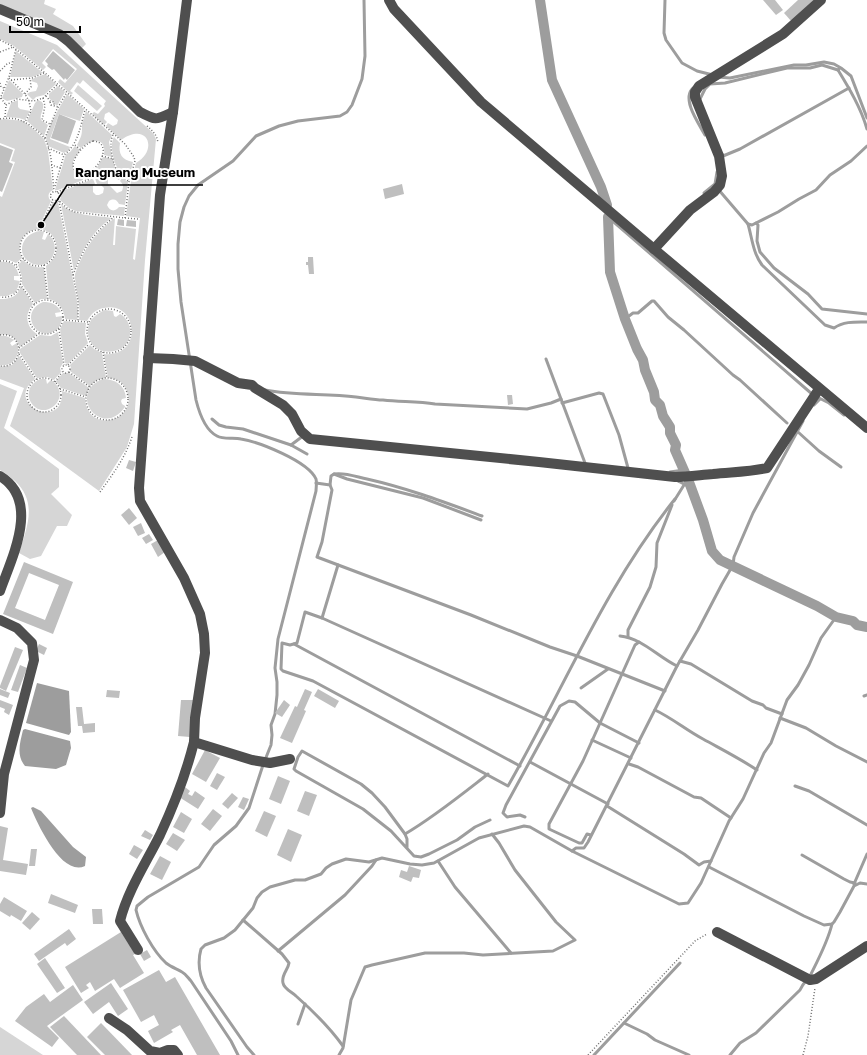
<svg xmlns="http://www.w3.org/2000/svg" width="867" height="1055" viewBox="0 0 867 1055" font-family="'Golos Text',sans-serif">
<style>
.green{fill:#d6d6d6}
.water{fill:#9d9d9d}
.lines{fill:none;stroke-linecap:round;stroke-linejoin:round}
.stream{stroke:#9d9d9d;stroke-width:3}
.canal{stroke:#9d9d9d;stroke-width:10}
.building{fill:#bfbfbf;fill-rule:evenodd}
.path{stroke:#717171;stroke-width:1.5;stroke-dasharray:1 2;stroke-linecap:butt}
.minor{stroke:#4f4f4f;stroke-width:10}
.leader{fill:none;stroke:#000;stroke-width:1.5}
.callout-dot{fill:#000;stroke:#fff;stroke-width:1.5}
.callout-label{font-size:13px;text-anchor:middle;font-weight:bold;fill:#000;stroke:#fff;stroke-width:4;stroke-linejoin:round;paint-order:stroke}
</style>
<rect width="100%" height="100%" fill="#fff"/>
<g class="green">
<polygon points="0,0 45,0 44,4 56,9 53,14 73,26 86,44 80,50 0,6"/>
<path d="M0,21l57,24 96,88 3,6 -11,121 -11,164 -7,23 -28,44 -89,-65 14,-38 -24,-9v-12l12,-2 7,-9 16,23c-33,25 30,54 27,12l23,7c2,38 56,23 41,-9 -3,-7 -10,-11 -18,-11l-4,-24c40,4 34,-54 0,-46 -8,1 -13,6 -17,13l-8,-1c2,-15 -3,-28 -4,-42 -1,-4 2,-8 3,-12 8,-20 20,-36 37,-48l-2,27h2l1,-19 20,3 -3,30 2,1 5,-42 -14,-2 5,-35 5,-18c22,-12 13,-42 -15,-23l-15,-14 2,-3 5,3 4,-2 1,-4 -9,-8 -4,2 -1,5 3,3 -3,3 -12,-11 2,-2 4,2 7,-8 -1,-2 2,-3 -23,-21 -3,4 -3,-2 -7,9 3,2 -2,2 -13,-13 2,-3 5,4 12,-14 -24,-20 -11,14 4,4 -3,3 -29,-24 -14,-7z"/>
<polygon points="16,51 43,73 32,77 10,77"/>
<polygon points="45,74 56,84 44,95 36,97 33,100 27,94 30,92 36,91 38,86 37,83 31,81 32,79"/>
<polygon points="9,80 23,94 22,97 7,101 2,98"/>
<polygon points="78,85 102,106 97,111 74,91"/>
<polygon points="58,86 65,92 57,106 49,98 49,94"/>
<polygon points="67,94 84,109 80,121 59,114 50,139 70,147 69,150 64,153 48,146 46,138 51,123"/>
<polygon points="18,100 18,107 20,109 30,111 25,120 19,118 6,117 11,103"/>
<path d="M38,100l4,2c4,6 -3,12 -1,18l7,5 -4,11 -17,-15 8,-18z"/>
<path d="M86,111l26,24 -3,7 3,15 -8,-2c3,-19 -13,-16 -23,-7l-4,-3c5,-10 5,-10 5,-20 0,-4 3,-9 4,-14z"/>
<path d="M5,119l18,2 13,10 8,8 4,12 5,39c-5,2 -6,7 -2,11l-13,28c-15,2 -23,15 -16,29l-6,5 -7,-3h-9v-64l2,1 13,-35 -4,-1 4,-12 -15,-6v-23z"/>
<path d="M114,137l6,6c-2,11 2,17 13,19l-4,18c-4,-2 -8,-5 -10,-9 -5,-8 -10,-26 -5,-34z"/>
<polygon points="75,146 80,150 73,161 73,169 77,174 82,176 83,180 58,190 55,190 66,154 70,152"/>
<polygon points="103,157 113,159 115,168 85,180 84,176 96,169"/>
<path d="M116,170l5,7 -2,3c-4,-3 -7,-4 -11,-1v5l9,9 5,-2c2,-5 1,-7 -2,-10l2,-3 6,4 -3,23 -6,-1c-2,-4 -5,-6 -10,-3l-2,4c2,5 6,7 10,4l2,-2h6l-1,9 -49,-5 -6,-3 -9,-8 1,-4 -1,-4 33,-13 2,5 -2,2v6l3,3h3l4,-2 1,-5 -4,-4h-3l-2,-6z"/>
<path d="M53,202h5l19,99 1,12 -1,7 -12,-1c-1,-10 -6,-17 -16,-20l-3,-33c16,-10 14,-33 -5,-37z"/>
<path d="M61,204c13,13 34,11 51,14 -19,12 -30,32 -38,53z"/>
<path d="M41,231l3,1 -2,7 3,1 3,-6c16,14 1,38 -17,29 -17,-9 -8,-31 10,-32z"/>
<path d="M23,260c6,6 12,8 21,7l3,32h-6l-6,4 -13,-19v-8l-4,-11z"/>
<path d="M0,262c11,-1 16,3 19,14h-5v4l6,1 -4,11 -9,4h-7z"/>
<path d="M21,286l12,18c-9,10 -7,23 4,30l-17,13c-4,-9 -10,-14 -20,-12v-36c11,0 17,-2 21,-13z"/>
<path d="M43,302c8,0 14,2 18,10l-6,1 1,4 6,-1c0,6 -2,11 -6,14 -19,14 -38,-18 -13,-28z"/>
<path d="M105,310l8,1 1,5 2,1 4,-3c6,3 9,9 10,15 3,29 -43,31 -42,1 0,-10 8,-16 17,-20z"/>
<polygon points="64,321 86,323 85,334 88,343 68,364 65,363 60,329"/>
<polygon points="58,332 63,363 60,368 61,372 54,380 48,377 37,378 20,353 20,349 40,335 51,336"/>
<path d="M0,336c6,-1 9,1 14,4l-4,3 2,3 5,-3c4,13 -4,24 -17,22z"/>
<polygon points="90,345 94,349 102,353 106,378 97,380 90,386 70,371 71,368 70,365"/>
<polygon points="63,373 69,373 89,388 86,396 61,388 56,381"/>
<path d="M41,379h5l1,5 4,-4c23,16 -5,42 -19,24 -3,-4 -4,-8 -3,-12 1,-7 6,-11 12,-13z"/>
<path d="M103,379c12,0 22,6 23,19l-4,1 -1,2 1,3 3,2v1c-23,33 -59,-14 -22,-28z"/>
<path d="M0,384l17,7 -13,37 55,41v18l-8,7 21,21 -5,11h-10l-16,30 -11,3 -11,-6c8,-26 19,-50 -4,-72 -5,-4 -9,-8 -15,-11z"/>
<polygon points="0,1027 43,1055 0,1055"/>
</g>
<g class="water">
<polygon points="37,683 69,691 71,732 69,735 26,723"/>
<path d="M25,729l45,12 1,7 -5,17 -10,4 -31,-3c-9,-11 -5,-23 -2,-36z"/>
<path d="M33,807l8,4 32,36 13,10 -1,9c-23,11 -47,-41 -54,-58z"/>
</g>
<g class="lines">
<g class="stream">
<polyline points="665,0 664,33 666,40 682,63 697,71 713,75"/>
<path d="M839,69l-1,1c11,18 23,38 29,59"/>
<polyline points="718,77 730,78 794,65 806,65 824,62 834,64 841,68 851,76 867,118"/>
<path d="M693,88c-12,11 6,36 12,47"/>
<polyline points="700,99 705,89 710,84 725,83 787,68 810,68 822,65 838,70"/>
<polyline points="722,154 723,156 740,149 849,88"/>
<polyline points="718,189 748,224 752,225 778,212 799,199 816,190 830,175 851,161 867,146"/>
<polyline points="704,193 715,184 717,172"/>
<polyline points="608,217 812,394"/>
<polyline points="756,223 758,225 757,241 760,252 774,268 808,294 822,309 867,314"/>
<path d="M748,224c4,14 5,29 14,41l63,60 9,3c10,-7 22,-6 33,-6"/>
<polyline points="625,319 633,313 638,313 652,301 654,301 668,317 684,330 733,375 740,380 787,423"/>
<polyline points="546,359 585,463"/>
<path d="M265,390c30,6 61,3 91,7 9,1 18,3 27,3 18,2 35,1 52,4l92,5 24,-6 10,-4"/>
<polyline points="819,398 829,403 844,415"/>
<polyline points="562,403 599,393 603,394 619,435 628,468"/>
<polyline points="814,405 820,399"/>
<polyline points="212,419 219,425 226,427 243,429 291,445 307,454"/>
<polyline points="798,432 819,451 841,467"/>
<polyline points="291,445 303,436"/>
<polyline points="670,472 684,470"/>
<path d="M334,474c11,-2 23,3 33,5 40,9 77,23 115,37"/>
<polyline points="678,481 686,485"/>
<polyline points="316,483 330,485 332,490 322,542 317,557 471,615 550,647 577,656 665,691"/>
<polyline points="330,485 331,476 334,474 347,479 423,498 481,520"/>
<polyline points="674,501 684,485 689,483"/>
<path d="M338,565l-16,53 -17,-6 -8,31 -7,2 -8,-2 -1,26 2,2 30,10 195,105c55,-96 97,-200 167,-287"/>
<polyline points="322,618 551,721"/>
<path d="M620,636c22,2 38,21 57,30"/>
<polyline points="628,637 628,630 650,587 656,567 657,543 672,505"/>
<polyline points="294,644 520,766"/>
<polyline points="680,661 691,664 752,701 763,705 766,708 782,714"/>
<polyline points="581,688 608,669"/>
<polyline points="864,696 867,695"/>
<path d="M655,710c17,8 31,20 48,29 18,10 36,19 54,31"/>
<polyline points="780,718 806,728 836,746 867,762"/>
<polyline points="592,740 631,758"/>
<path d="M265,760l6,-15 1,-10 -1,-10 4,-11 2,-19v-13l-2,-14 3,-29 38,-148c0,-3 1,-8 0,-12 -8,-18 -57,-37 -75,-40 -7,-2 -17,1 -24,-3 -12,-6 -18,-24 -21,-36l-15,-98 -3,-33v-25l2,-22 4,-15 5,-11 9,-11 35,-24 23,-25 23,-10 19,-5 42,-5 7,-4 5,-7 10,-26 3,-23 -1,-56"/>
<polyline points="530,762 608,804"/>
<polyline points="629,764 638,767 694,797 701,798 731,818"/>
<polyline points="795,786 809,791 867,825"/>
<polyline points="607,806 684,854 699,865 704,862 711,861"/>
<polyline points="525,817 520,815 507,817 503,813 506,805 560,706 569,701 575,702 600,723 639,743"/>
<path d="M405,834c29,-17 56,-39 83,-60"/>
<polyline points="591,835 587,834 582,843 579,843 549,829 549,824 583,761 635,645 639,642"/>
<polyline points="407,848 407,839 405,834 385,807 372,793 361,784 302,751 298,757 294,769 296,771 363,809 391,831 414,856 421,857 429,854 457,840 475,827 490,820"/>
<polyline points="572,851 576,848 584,848 588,842 677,666 698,630 722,584 733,565 734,557 753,513 803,421"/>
<polyline points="802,855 844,879 850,882 855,883"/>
<polyline points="438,861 455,887 511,953"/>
<polyline points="709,867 804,916 824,925 832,924 834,922 840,912 854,886 860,883 867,884"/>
<polyline points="854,884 867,854"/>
<path d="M243,920l39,34 7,9c-1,7 -8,12 -6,20 1,6 9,9 13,13 17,15 34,32 47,50"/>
<polyline points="278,951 345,895 372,866 376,860"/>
<polyline points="624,1023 647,1034 655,1040 689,1055"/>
<polyline points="298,1024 305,1004"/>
<path d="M238,1055l-7,-14 -40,-60c-3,-3 -5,-7 -9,-9 -5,-3 -11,-5 -16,-9 -13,-12 -26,-36 -30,-53l1,-4 11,-9 51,-30 15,-22 22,-19 13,-18 14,-43"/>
<path d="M254,1055l-7,-8 -41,-59c-7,-13 -9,-25 -5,-39l4,-4 19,-7 11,-8 18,-22 4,-10 5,-6 8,-5 25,-7h10l16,-6 5,-6 6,-4 14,-5 23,3 13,-4 28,6 12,1 12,-2 45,-25 45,-12 6,1 42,24 97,48 10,5 9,-1 13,-20 28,-62 14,-22 21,-46 7,-10 16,-43 11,-15 11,-20 12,-27 15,-21"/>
<polyline points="339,1055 343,1048 351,1000 365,967 372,965 425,953 464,953 483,955 553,951 575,940 556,922 515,870 499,843 492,834"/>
<polyline points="594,1055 680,963"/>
<path d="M730,1055l10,-12 16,-10 44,-43c3,-7 7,-10 11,-16 8,-16 17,-33 21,-50"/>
</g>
<g class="canal">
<polyline points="540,0 552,80 601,187 607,205"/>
<polyline points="608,217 610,272 625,319 637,349 643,360 645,370 654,392 655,400 660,405 663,416 670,427 670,433 676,445 675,450 686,475"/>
<polyline points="689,482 703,520 712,551 720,560 817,606 836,617 853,621 857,625 867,627"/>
</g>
</g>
<g class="building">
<polygon points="763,0 775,0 783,10 776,15"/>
<polygon points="798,0 815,0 792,22 784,13"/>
<polygon points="53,51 75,70 67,80 65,78 64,80 54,69 52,70 47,66 48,64 45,61"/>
<polygon points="59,114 76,121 68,144 51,138"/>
<polygon points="0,145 13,150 9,162 13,164 2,192 0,191"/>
<polygon points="402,184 404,194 385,199 383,189"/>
<polygon points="118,219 124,220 124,226 117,225"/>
<polygon points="127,220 136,221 136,227 126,226"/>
<polygon points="308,257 313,257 314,274 309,274 308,265 306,265 306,262 308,262"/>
<polygon points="507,395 512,395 513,404 508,405"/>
<polygon points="129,460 136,462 133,471 126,468"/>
<polygon points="129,508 137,518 129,525 121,515"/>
<polygon points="141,523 145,533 138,536 133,527"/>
<polygon points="149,534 153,540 146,544 142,538"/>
<polygon points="158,540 165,552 158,557 151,544"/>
<path d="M24,562l49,20 -20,52 -50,-20zM29,573l30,12 -14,35 -30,-12z"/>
<polygon points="39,644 47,648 44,655 36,651"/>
<polygon points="15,647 23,650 6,691 0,688 0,686"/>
<polygon points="20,665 27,668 18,692 11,690"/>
<polygon points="0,689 10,693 8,698 0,695"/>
<polygon points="305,689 312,692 304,710 306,711 292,743 280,738 295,706 297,707"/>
<polygon points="318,689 339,701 335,708 314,696"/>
<polygon points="107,690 120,691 119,698 106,697"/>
<polygon points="0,700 13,705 9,715 4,712 5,709 0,707"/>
<polygon points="181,700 193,700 190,737 178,736"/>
<polygon points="284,700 290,705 282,717 275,713"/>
<polygon points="76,707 82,707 84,724 95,723 95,732 83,733 82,726 78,726"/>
<polygon points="205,750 220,758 206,782 192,774"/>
<polygon points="217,773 225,777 217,790 210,786"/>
<polygon points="278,776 290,781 281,804 269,799"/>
<polygon points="185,787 190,791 188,794 192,796 195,791 205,798 198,809 179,797"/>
<polygon points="305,791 317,795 309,816 297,811"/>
<polygon points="232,793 238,798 228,809 222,804"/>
<polygon points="243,797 249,799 244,810 238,807"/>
<polygon points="213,809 222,816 210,831 201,824"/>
<polygon points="264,811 276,816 267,837 255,831"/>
<polygon points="181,812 192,819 184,833 173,827"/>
<polygon points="0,826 8,828 3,860 28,864 26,875 0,871"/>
<polygon points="288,829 302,835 291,862 277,855"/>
<polygon points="145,830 153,835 150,840 141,836"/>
<polygon points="173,833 185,840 177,851 166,844"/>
<polygon points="134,845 143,850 137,859 129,854"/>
<polygon points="31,849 37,849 35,866 29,866"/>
<polygon points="160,856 171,862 162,880 150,874"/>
<polygon points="409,866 421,870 419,878 413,877 411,882 399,877 401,870 407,872"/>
<polygon points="51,894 78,905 75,913 48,903"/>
<polygon points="4,897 27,911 21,921 11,915 10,917 0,911 0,904"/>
<polygon points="92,909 102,909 103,924 93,924"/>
<polygon points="32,912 40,919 30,930 22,923"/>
<polygon points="69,929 76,939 67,946 65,943 39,961 34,954"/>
<polygon points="121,932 135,954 133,955 144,973 120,988 114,979 95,991 90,982 86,985 89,988 81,993 65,967"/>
<polygon points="147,950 151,957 144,961 140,954"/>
<polygon points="45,958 65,988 57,993 37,964"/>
<polygon points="159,970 166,982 175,977 220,1055 197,1055 180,1025 171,1030 173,1032 154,1043 148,1031 159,1025 154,1015 141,1022 123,990"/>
<polygon points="111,983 128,1009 118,1016 109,1002 93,1014 84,1002"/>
<polygon points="73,985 83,1000 47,1026 59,1038 52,1047 15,1021 26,1007 44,994 50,1002"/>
<polygon points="64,1016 101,1055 77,1055 50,1027"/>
<polygon points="101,1023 132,1055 105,1055 87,1037"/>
</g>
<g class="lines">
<g class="path">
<polyline points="0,40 12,46 45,73 125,144 134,157 135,161 129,182 125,218 75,212 68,209 58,200"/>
<polyline points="0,52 13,47"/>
<polyline points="0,71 7,64 12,62"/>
<polyline points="9,78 25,94 29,101 31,111 25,122"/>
<polyline points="11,80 32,78 44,73"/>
<polyline points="0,83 1,87 4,88"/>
<polyline points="25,94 31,87 30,78"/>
<polyline points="46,96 50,101 54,102 54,106"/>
<polyline points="1,98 6,105"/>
<polyline points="43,98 45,106 42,120 50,124"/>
<polyline points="0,99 9,77 16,49"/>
<polyline points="50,102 51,105 58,107"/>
<polyline points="5,117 6,105 17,99 34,101 43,98 58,84"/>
<path d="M0,119c13,-2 22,0 32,8 4,3 10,7 13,12 8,15 7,36 9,52"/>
<path d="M147,126c6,5 10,9 11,17"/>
<path d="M113,135c-5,8 0,31 6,39 3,3 7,5 10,8"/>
<polyline points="45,138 57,109 67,92"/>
<path d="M93,141c21,1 6,33 -13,34 -17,-8 2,-30 13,-34z"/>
<polyline points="75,145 81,150"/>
<polyline points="48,148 64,155"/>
<polyline points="102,156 114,159"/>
<polyline points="51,165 61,168"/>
<path d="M55,186l9,-31c15,-12 16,-28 21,-45"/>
<circle cx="55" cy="196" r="4.5"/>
<polyline points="57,192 116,169"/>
<polyline points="59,201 78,301 78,322"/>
<polyline points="125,218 138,219"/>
<polyline points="39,230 53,200"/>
<circle cx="38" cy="248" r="18"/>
<path d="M0,261c28,-3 28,40 0,36"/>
<polyline points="16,265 24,258"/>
<polyline points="44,265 48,300"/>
<path d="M73,275c12,-29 17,-38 41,-58"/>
<polyline points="20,284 35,305"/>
<circle cx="46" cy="317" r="17"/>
<circle cx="109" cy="331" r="22"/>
<polyline points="63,320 88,322"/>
<polyline points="59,329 64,365"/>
<path d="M0,335c25,-4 25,34 0,31"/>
<polyline points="19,348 40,333"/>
<polyline points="103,352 107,378"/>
<polyline points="19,354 37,380"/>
<circle cx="66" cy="369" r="4"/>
<polyline points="68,365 89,344"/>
<polyline points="69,372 90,387"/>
<circle cx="44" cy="395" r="17"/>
<circle cx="107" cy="399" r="21"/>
<polyline points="55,382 62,372"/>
<polyline points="60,389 86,397"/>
<path d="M100,492c13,-18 25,-34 32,-55"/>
<polyline points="588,1055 695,941 707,934"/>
<polyline points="803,1055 808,1036 815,988"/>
</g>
<g class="minor">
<polyline points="187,0 173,112 160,195 139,488 140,501 184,578 200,614 204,634 205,653 195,718 194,742 252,760 270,763 290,759"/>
<polyline points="389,0 394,9 481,102 654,249 867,428"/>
<path d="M0,9l59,25 9,7 72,71c17,9 16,8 33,0"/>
<polyline points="654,249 690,210 714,192 720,185 722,176 719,156 695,97 695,92 699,86 783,34 821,0"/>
<path d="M148,358l25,1 22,2 43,22 14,2 3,3 28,17 9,9 9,17 9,8 229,23 136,15c13,0 25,-2 38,-3 18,-2 36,-2 54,-6l52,-79"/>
<path d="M0,476c41,25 12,81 0,115"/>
<polyline points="0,620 17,628 32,643 34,660 4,774 0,813"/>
<polyline points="717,932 810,980 816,979 867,946"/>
<path d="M138,950l-18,-29c8,-31 26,-58 40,-86 14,-30 26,-61 34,-93"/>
<polyline points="109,1018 127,1030 150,1051 160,1053 168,1050 174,1050 178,1055"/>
</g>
</g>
<path class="leader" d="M41 225L67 185H203"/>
<circle class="callout-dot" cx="41" cy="225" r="4"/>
<g class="callout-label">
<text x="135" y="177">Rangnang Museum</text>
</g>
<path d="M10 26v6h70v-6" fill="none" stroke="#000000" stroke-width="2"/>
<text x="16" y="26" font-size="12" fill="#000000" stroke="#ffffff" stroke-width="3" paint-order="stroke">50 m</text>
</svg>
